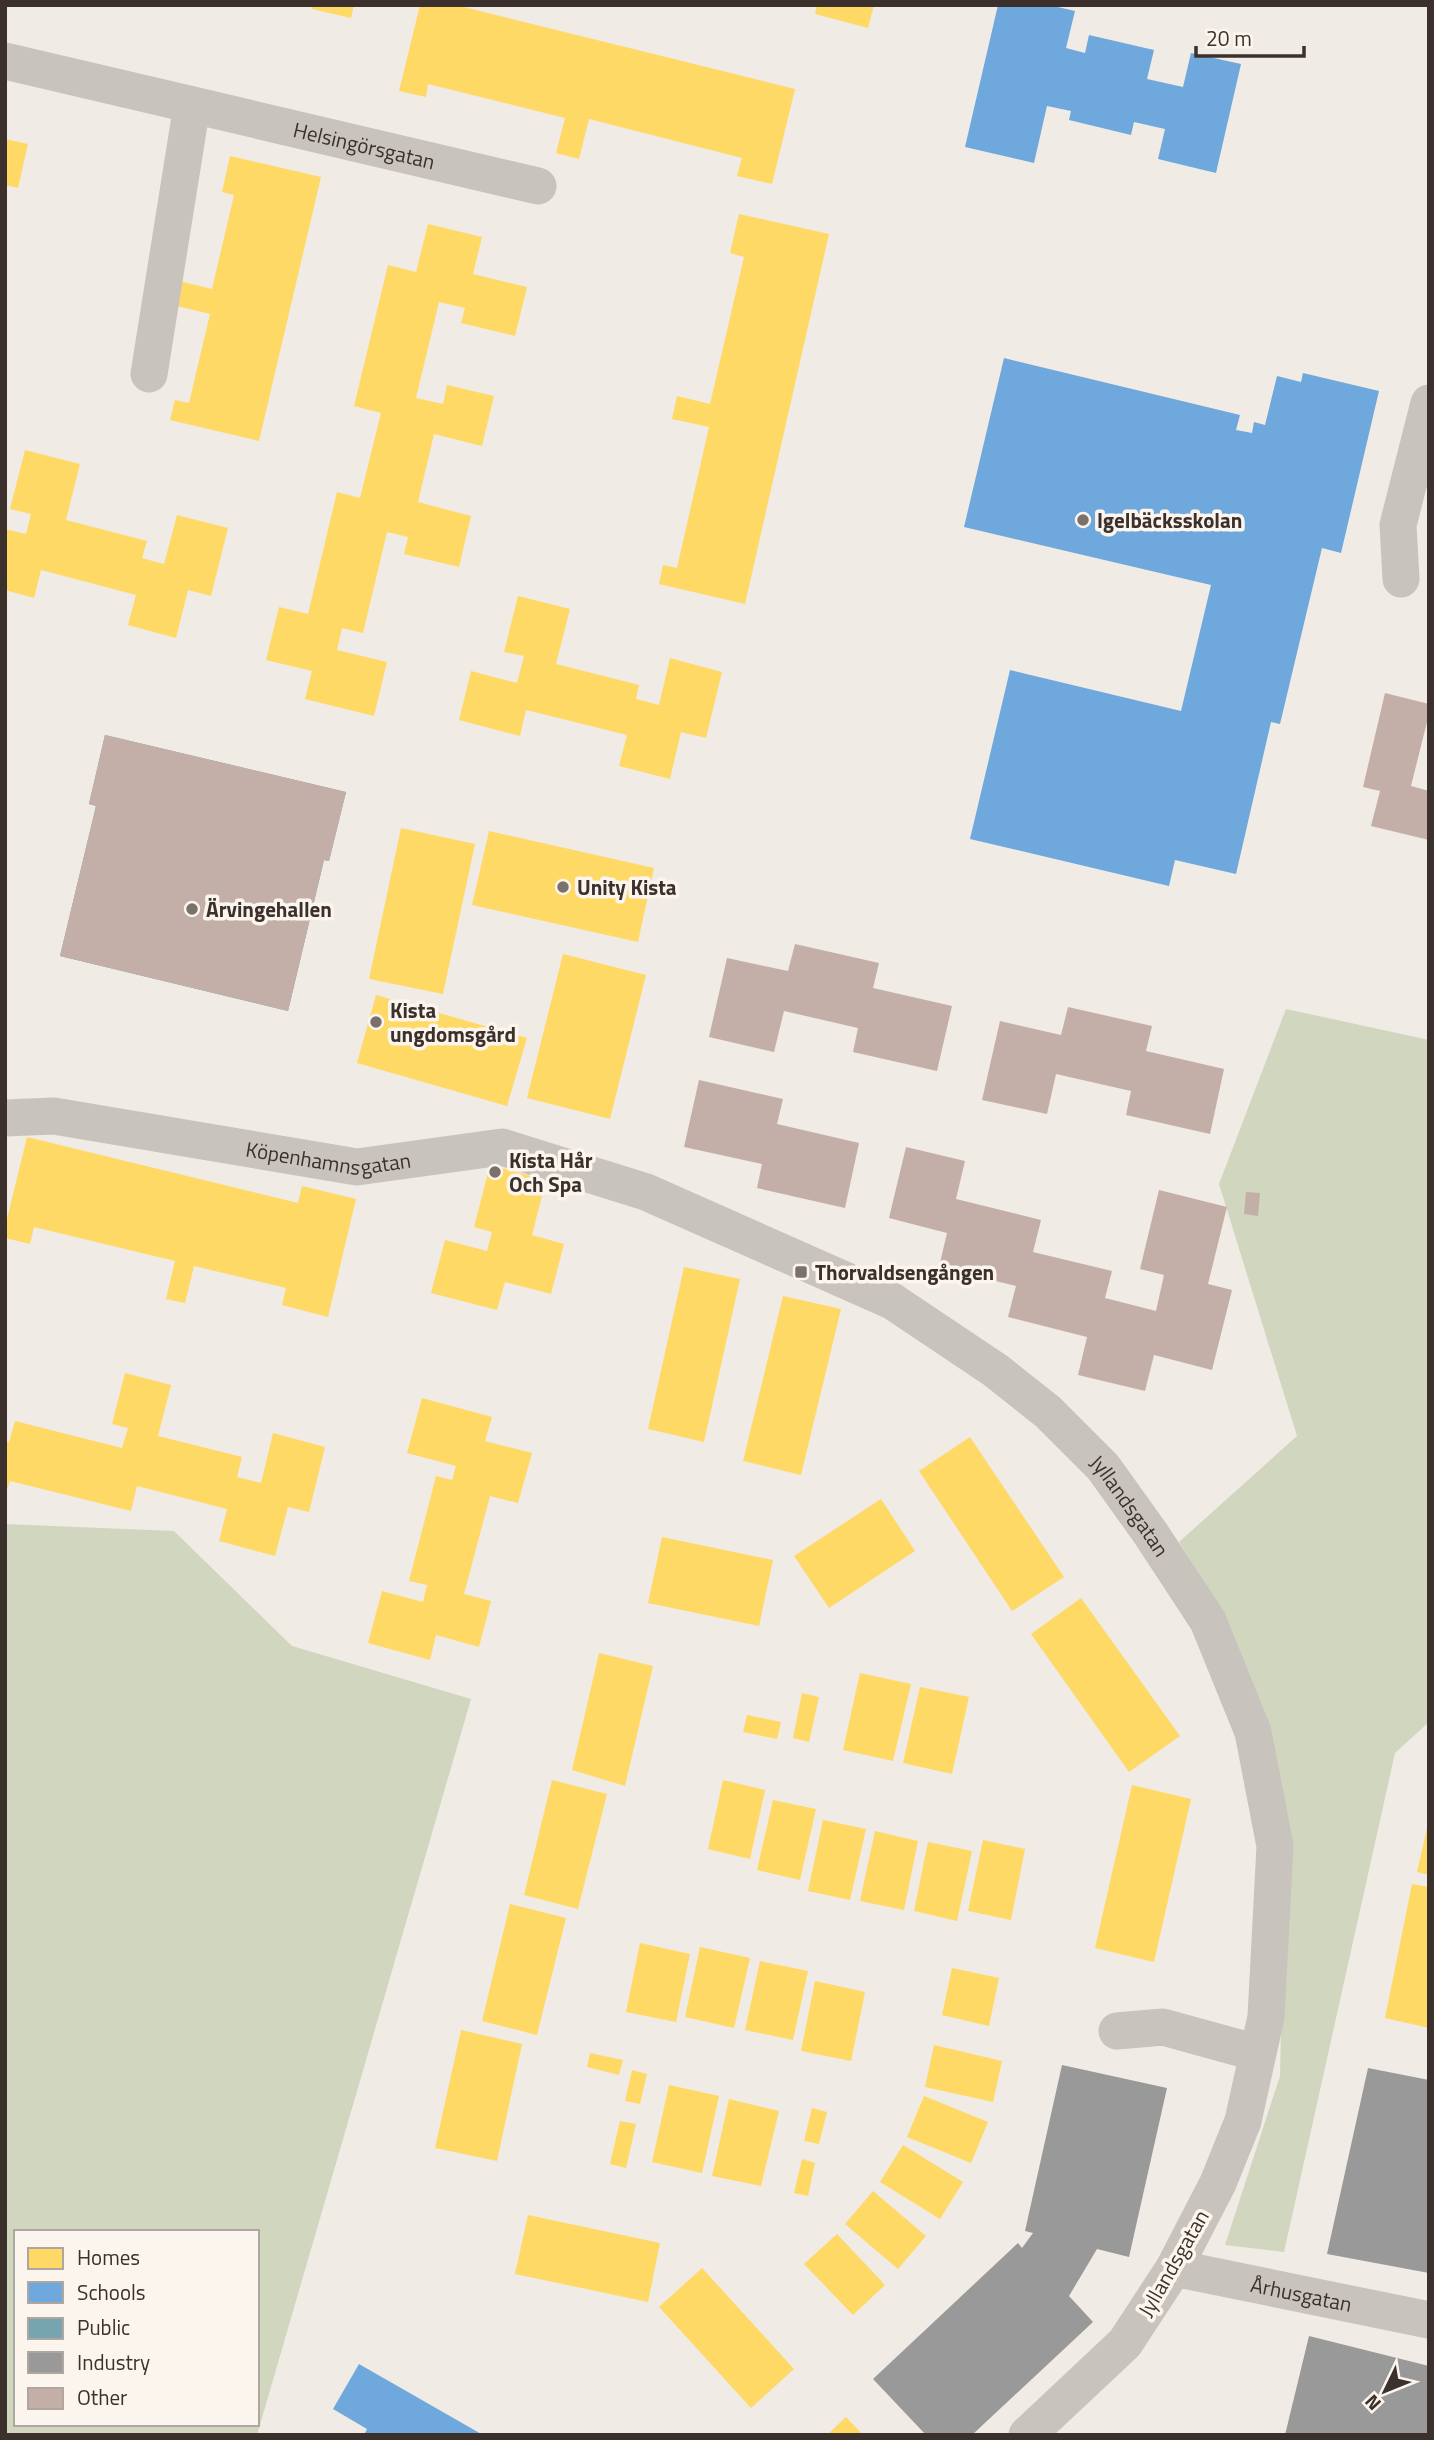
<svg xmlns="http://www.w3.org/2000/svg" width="1434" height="2440" viewBox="0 0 1434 2440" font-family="'Titillium Web',sans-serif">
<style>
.green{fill:#d1d6bf;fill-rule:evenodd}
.homes{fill:#ffd966}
.schools{fill:#6fa8dc}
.public{fill:#76a5af}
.industry{fill:#999}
.building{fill:#c3afa7}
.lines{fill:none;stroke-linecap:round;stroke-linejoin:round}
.street{stroke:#c9c3be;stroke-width:37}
.poi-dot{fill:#7a716c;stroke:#fbf5ee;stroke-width:2.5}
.labels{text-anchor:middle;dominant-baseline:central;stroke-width:7;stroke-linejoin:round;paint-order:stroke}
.street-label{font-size:21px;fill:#3b302b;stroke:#fbf5ee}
.poi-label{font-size:21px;font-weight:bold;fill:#3b302b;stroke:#fbf5ee;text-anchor:start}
</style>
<rect width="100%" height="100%" fill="#f0ebe5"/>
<g class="green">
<polygon points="1286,1009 1429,1040 1429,1722 1395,1753 1284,2252 1225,2245 1280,2076 1286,1811 1210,1592 1179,1542 1297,1436 1219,1184"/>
<path d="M5,1524l169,7 118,115 179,53 -214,736h-252zM16,2232h241v192h-241z"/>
</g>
<g class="homes">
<polygon points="313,5 354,5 351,18 312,9"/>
<polygon points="420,5 456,5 795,89 772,184 737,176 742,158 589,119 579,159 556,153 565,118 428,84 426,97 399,91"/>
<polygon points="817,5 874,5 868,28 815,14"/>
<polygon points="5,139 28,144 18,188 5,185"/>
<polygon points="230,156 321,177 259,441 170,420 175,400 189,403 210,314 173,305 179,281 212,289 234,195 222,192"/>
<polygon points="739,214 829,234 745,604 659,584 663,565 677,568 709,427 672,419 677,396 710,404 744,257 730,253"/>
<polygon points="428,224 482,237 473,274 527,287 515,336 461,323 465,308 439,302 416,398 443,404 447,385 494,396 482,446 434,434 418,502 471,516 459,567 404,554 408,537 387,532 363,633 342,628 337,650 387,662 374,716 305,699 312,671 266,660 279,607 308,614 337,492 360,498 381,413 354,406 388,265 416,272"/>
<polygon points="25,450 80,464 66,520 147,541 142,558 164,564 177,515 228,528 211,596 188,590 176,638 128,625 136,595 41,570 34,598 5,590 5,529 26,534 31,514 10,509"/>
<polygon points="518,596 570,609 556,664 639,685 636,699 659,705 670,658 722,672 706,738 681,732 670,779 619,766 627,735 526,710 520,736 459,720 471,671 517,683 524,656 504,652"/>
<polygon points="401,828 475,844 443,994 369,979"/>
<polygon points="489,831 654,868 638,942 472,905"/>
<polygon points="563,954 646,975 610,1119 527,1098"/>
<polygon points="376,995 527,1038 507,1106 357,1063"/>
<polygon points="27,1137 298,1203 302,1186 356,1199 328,1317 282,1305 286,1288 194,1266 185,1303 166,1299 175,1261 34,1227 30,1244 5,1238 5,1227"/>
<polygon points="490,1165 546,1180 532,1235 564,1244 551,1294 505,1282 497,1310 431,1293 445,1240 487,1251 492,1232 474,1227"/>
<polygon points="684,1267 740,1279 704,1442 648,1429"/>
<polygon points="783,1296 841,1309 801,1475 743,1461"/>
<polygon points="125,1373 171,1385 158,1436 242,1457 237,1477 261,1483 273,1433 325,1447 309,1512 288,1507 275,1556 219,1541 227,1509 137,1486 131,1511 10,1481 5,1495 5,1442 9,1442 15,1421 122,1448 128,1428 112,1424"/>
<polygon points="422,1398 492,1417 485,1441 532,1453 518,1503 490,1496 464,1594 491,1601 479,1647 436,1635 430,1660 368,1643 382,1591 423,1602 427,1585 409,1581 436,1476 452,1480 456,1466 407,1453"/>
<polygon points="970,1437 1064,1577 1012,1611 919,1471"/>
<polygon points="881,1499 915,1551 829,1608 794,1556"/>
<polygon points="662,1537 773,1560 759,1626 648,1603"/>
<polygon points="1081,1598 1180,1736 1129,1772 1031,1634"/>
<polygon points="599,1653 653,1666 625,1786 572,1770"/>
<polygon points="860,1673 911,1684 893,1761 843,1750"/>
<polygon points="920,1687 969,1697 952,1774 903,1763"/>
<polygon points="802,1693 819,1697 809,1742 793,1738"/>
<polygon points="747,1715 781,1722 777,1739 743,1732"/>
<polygon points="552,1780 607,1794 578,1909 524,1895"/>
<polygon points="723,1780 765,1790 750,1859 708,1849"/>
<polygon points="1132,1785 1191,1799 1154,1962 1095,1948"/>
<polygon points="773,1800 816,1809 800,1880 757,1870"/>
<polygon points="823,1820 866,1829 850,1900 808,1891"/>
<polygon points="1428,1824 1429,1824 1429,1875 1417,1872"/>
<polygon points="875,1831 918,1841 904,1910 860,1901"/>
<polygon points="983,1840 1025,1849 1011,1920 968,1911"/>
<polygon points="928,1842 972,1851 957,1921 914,1911"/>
<polygon points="1412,1884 1429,1887 1429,2028 1385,2018"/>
<polygon points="510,1904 566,1918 537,2035 482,2021"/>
<polygon points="640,1943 690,1954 676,2022 626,2012"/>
<polygon points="700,1947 750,1958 734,2028 685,2017"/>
<polygon points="760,1961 808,1971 793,2040 745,2030"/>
<polygon points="952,1968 999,1978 989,2026 942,2015"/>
<polygon points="815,1981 865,1992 851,2061 801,2051"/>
<polygon points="461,2030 522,2044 497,2161 435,2148"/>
<polygon points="934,2045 1002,2061 993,2102 925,2087"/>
<polygon points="590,2053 623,2060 619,2075 587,2067"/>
<polygon points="632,2070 647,2074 640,2104 625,2101"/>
<polygon points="669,2085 719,2096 702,2173 652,2162"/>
<polygon points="924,2096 988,2122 971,2163 907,2137"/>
<polygon points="729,2099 779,2111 761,2186 712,2176"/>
<polygon points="812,2108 827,2112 819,2144 804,2141"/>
<polygon points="620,2121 636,2124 626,2168 610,2164"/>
<polygon points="903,2145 963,2182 940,2219 880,2182"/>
<polygon points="802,2159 815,2163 808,2196 794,2193"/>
<polygon points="873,2191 926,2236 898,2269 845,2224"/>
<polygon points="528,2215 660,2243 648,2302 515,2274"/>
<polygon points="837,2234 885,2285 853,2315 804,2264"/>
<polygon points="702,2268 794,2369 751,2408 659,2307"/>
<polygon points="846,2417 863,2435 827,2435"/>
</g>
<g class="schools">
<polygon points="998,5 1049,5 1075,11 1066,48 1085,53 1089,35 1154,50 1147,79 1183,87 1191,53 1241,64 1216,173 1158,159 1165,129 1134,122 1131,135 1069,120 1071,111 1047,106 1034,163 965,147"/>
<polygon points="1004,358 1240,415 1236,430 1252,433 1254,422 1265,425 1277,376 1301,382 1303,373 1379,391 1341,553 1322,548 1280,724 1271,722 1236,874 1175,860 1169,886 970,839 1010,670 1181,711 1211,585 964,527"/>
<polygon points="359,2364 483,2435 364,2435 367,2429 333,2409"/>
</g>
<polygon class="public" points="105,735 346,792 329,861 324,860 288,1011 60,956 96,806 89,804"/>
<g class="industry">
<polygon points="1062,2065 1167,2088 1129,2257 1097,2249 1069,2296 1093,2322 972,2435 926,2435 873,2379 1018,2243 1022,2248 1033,2233 1025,2231"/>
<polygon points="1368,2068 1429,2080 1429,2273 1327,2254"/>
<polygon points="1309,2336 1429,2366 1429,2435 1285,2435"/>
</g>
<g class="building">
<polygon points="1385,693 1429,704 1429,714 1411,786 1429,791 1429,840 1371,826 1380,791 1363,787"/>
<polygon points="105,735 346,792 329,861 324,860 288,1011 60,956 96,806 89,804"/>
<polygon points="795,944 879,963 873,988 952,1006 937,1071 853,1052 858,1028 784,1011 774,1052 709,1037 727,958 788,971"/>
<polygon points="1068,1007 1152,1026 1146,1051 1224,1069 1210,1134 1126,1115 1131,1091 1056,1074 1047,1114 982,1100 1000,1021 1061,1035"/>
<polygon points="699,1080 783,1099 777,1124 859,1143 845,1208 757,1188 762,1164 684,1147"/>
<polygon points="906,1147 965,1161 956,1199 1041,1220 1033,1252 1112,1271 1105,1298 1156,1311 1164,1275 1140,1269 1159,1190 1227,1207 1208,1284 1232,1290 1212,1370 1154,1355 1145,1391 1078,1375 1087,1337 1008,1317 1016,1286 939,1267 947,1233 889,1218"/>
<polygon points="1246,1192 1260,1193 1258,1216 1244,1214"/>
</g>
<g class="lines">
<g class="street">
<path id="s1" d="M5,61l533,125"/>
<polyline points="149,374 192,105"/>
<polyline points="1401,579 1398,525 1429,403"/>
<path id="s2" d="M5,1118l49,-2 303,51 145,-20 144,45 246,109 103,69 53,42 55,55 48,67 57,87 45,111 22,114 -9,171 -23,104 -25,62 -44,85 -49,75 -98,92"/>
<polyline points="1117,2031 1163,2027 1257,2053"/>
<path id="s3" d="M1174,2268l255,52"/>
</g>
</g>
<g class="poi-dot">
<circle cx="1083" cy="520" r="7"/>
<circle cx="563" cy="887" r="7"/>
<circle cx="192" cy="909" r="7"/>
<circle cx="376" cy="1022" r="7"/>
<circle cx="495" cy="1172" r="7"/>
<rect x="794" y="1265" width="14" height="14" rx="3.5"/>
</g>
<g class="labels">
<g class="street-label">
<text stroke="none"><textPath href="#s1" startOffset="369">Helsingörsgatan</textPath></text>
<text stroke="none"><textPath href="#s2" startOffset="327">Köpenhamnsgatan</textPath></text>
<text stroke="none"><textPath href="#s2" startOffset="1239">Jyllandsgatan</textPath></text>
<text transform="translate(1173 2263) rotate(-60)">Jyllandsgatan</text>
<text stroke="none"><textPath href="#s3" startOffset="130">Århusgatan</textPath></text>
</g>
<g class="poi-label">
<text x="1097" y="520">Igelbäcksskolan</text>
<text x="577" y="887">Unity Kista</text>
<text x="206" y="909">Ärvingehallen</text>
<text x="390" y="1010">Kista<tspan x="390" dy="24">ungdomsgård</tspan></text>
<text x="509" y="1160">Kista Hår<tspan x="509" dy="24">Och Spa</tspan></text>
<text x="815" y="1272">Thorvaldsengången</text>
</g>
</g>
<rect width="1434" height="2440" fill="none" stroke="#3b302b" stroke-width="14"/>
<rect x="14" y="2230" width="245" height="196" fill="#fbf5ee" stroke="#aea6a0" stroke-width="2"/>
<rect x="28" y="2248" width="35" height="21" fill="#ffd966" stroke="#aea6a0" stroke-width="2"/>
<text x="77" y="2265" font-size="21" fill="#3b302b">Homes</text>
<rect x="28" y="2282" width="35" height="21" fill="#6fa8dc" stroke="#aea6a0" stroke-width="2"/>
<text x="77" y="2300" font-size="21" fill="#3b302b">Schools</text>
<rect x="28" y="2318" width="35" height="21" fill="#76a5af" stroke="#aea6a0" stroke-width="2"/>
<text x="77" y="2335" font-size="21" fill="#3b302b">Public</text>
<rect x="28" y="2352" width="35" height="21" fill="#999999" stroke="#aea6a0" stroke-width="2"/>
<text x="77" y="2370" font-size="21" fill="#3b302b">Industry</text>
<rect x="28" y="2388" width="35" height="21" fill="#c3afa7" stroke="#aea6a0" stroke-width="2"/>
<text x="77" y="2405" font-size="21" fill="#3b302b">Other</text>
<g transform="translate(1385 2391) rotate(227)" stroke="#fbf5ee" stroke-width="5" paint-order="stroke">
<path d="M0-5L12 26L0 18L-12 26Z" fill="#3b302b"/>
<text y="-10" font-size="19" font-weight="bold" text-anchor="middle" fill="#3b302b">N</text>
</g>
<path d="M1196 46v10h108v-10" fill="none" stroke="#3b302b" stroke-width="3.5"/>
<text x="1206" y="46" font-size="21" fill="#3b302b" stroke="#fbf5ee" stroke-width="5" paint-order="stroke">20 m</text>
</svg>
